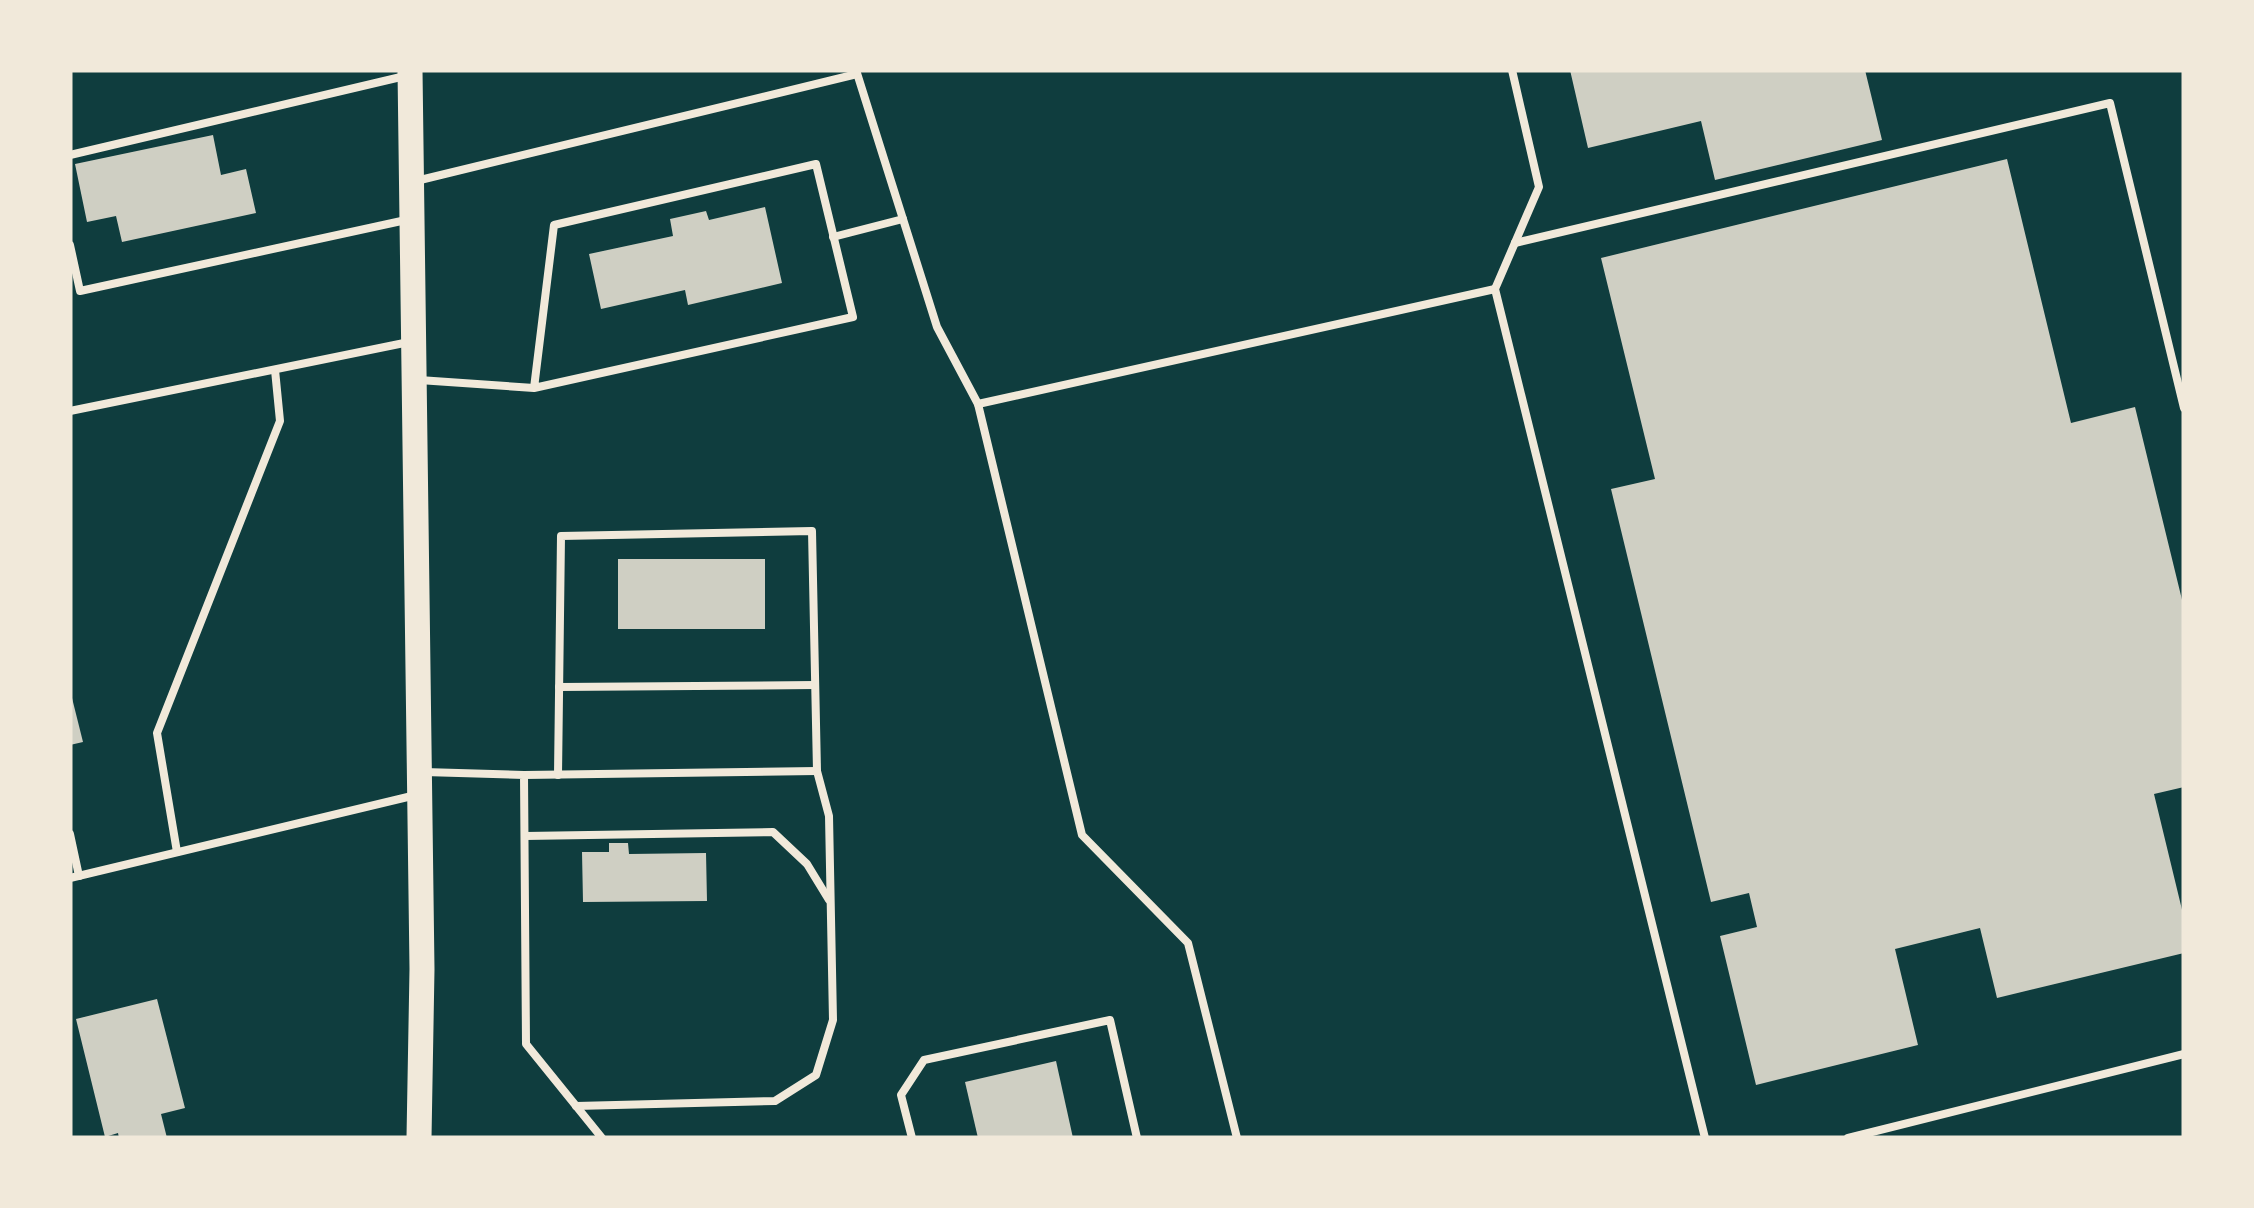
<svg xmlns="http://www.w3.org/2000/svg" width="2254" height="1208" viewBox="0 0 2254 1208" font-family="Roboto,sans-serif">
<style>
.building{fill:#cfcfc3}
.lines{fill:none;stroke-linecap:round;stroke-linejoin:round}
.service{stroke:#f1e9da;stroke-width:8}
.primary{stroke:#f1e9da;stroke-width:25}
</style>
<rect width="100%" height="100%" fill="#0f3d3e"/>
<g class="building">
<polygon points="1570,70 1865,70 1882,140 1715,180 1701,121 1588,148"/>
<polygon points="213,135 221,175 246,169 256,213 122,242 116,216 87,222 75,164"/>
<polygon points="2007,159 2071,423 2135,407 2184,608 2184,787 2154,794 2184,918 2184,953 1997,998 1980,928 1895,949 1918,1045 1756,1085 1720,936 1757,927 1749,893 1711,902 1611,489 1655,479 1601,258"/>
<polygon points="765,207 782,283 688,305 685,290 601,309 589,254 673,236 670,219 706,211 709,220"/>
<rect x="618" y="559" width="147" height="70"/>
<polygon points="70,690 83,742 70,745"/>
<polygon points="609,843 628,843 629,854 706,853 707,901 583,902 582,852 609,852"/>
<polygon points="157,999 185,1108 161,1114 167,1138 119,1138 118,1133 105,1137 76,1019"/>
<polygon points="1056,1061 1073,1138 978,1138 965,1082"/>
</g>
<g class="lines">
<g class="service">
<polyline points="856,70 937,327 978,404 1082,835 1188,943 1237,1138"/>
<polyline points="1512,70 1539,187 1495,289 1705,1138"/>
<polyline points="70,155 405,76"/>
<polyline points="416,181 857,74"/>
<polyline points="833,237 903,219"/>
<polyline points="1515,243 2110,103 2184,408"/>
<polyline points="70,245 80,291 406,220"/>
<polyline points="419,380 534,388 853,317 816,164 554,225 534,388"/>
<polyline points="978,404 1495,289"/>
<polyline points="70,411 409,342"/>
<polyline points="559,687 815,685"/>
<polyline points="424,772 524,775 526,1044 602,1138"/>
<polyline points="524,775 817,771"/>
<polyline points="558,775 561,536 812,531 817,771 829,816 833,1020 816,1075 775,1101 576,1106"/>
<polyline points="70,834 79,876"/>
<polyline points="525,836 773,832 807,864 829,900"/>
<polyline points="177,852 157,733 280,421 275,370"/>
<polyline points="70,878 416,795"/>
<polyline points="912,1138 901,1095 924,1060 1110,1020 1137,1138"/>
<polyline points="1848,1138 2184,1054"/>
</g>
<polyline class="primary" points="410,70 422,969 419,1138"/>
</g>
<rect width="2254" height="1208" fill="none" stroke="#f1e9da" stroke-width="145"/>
</svg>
